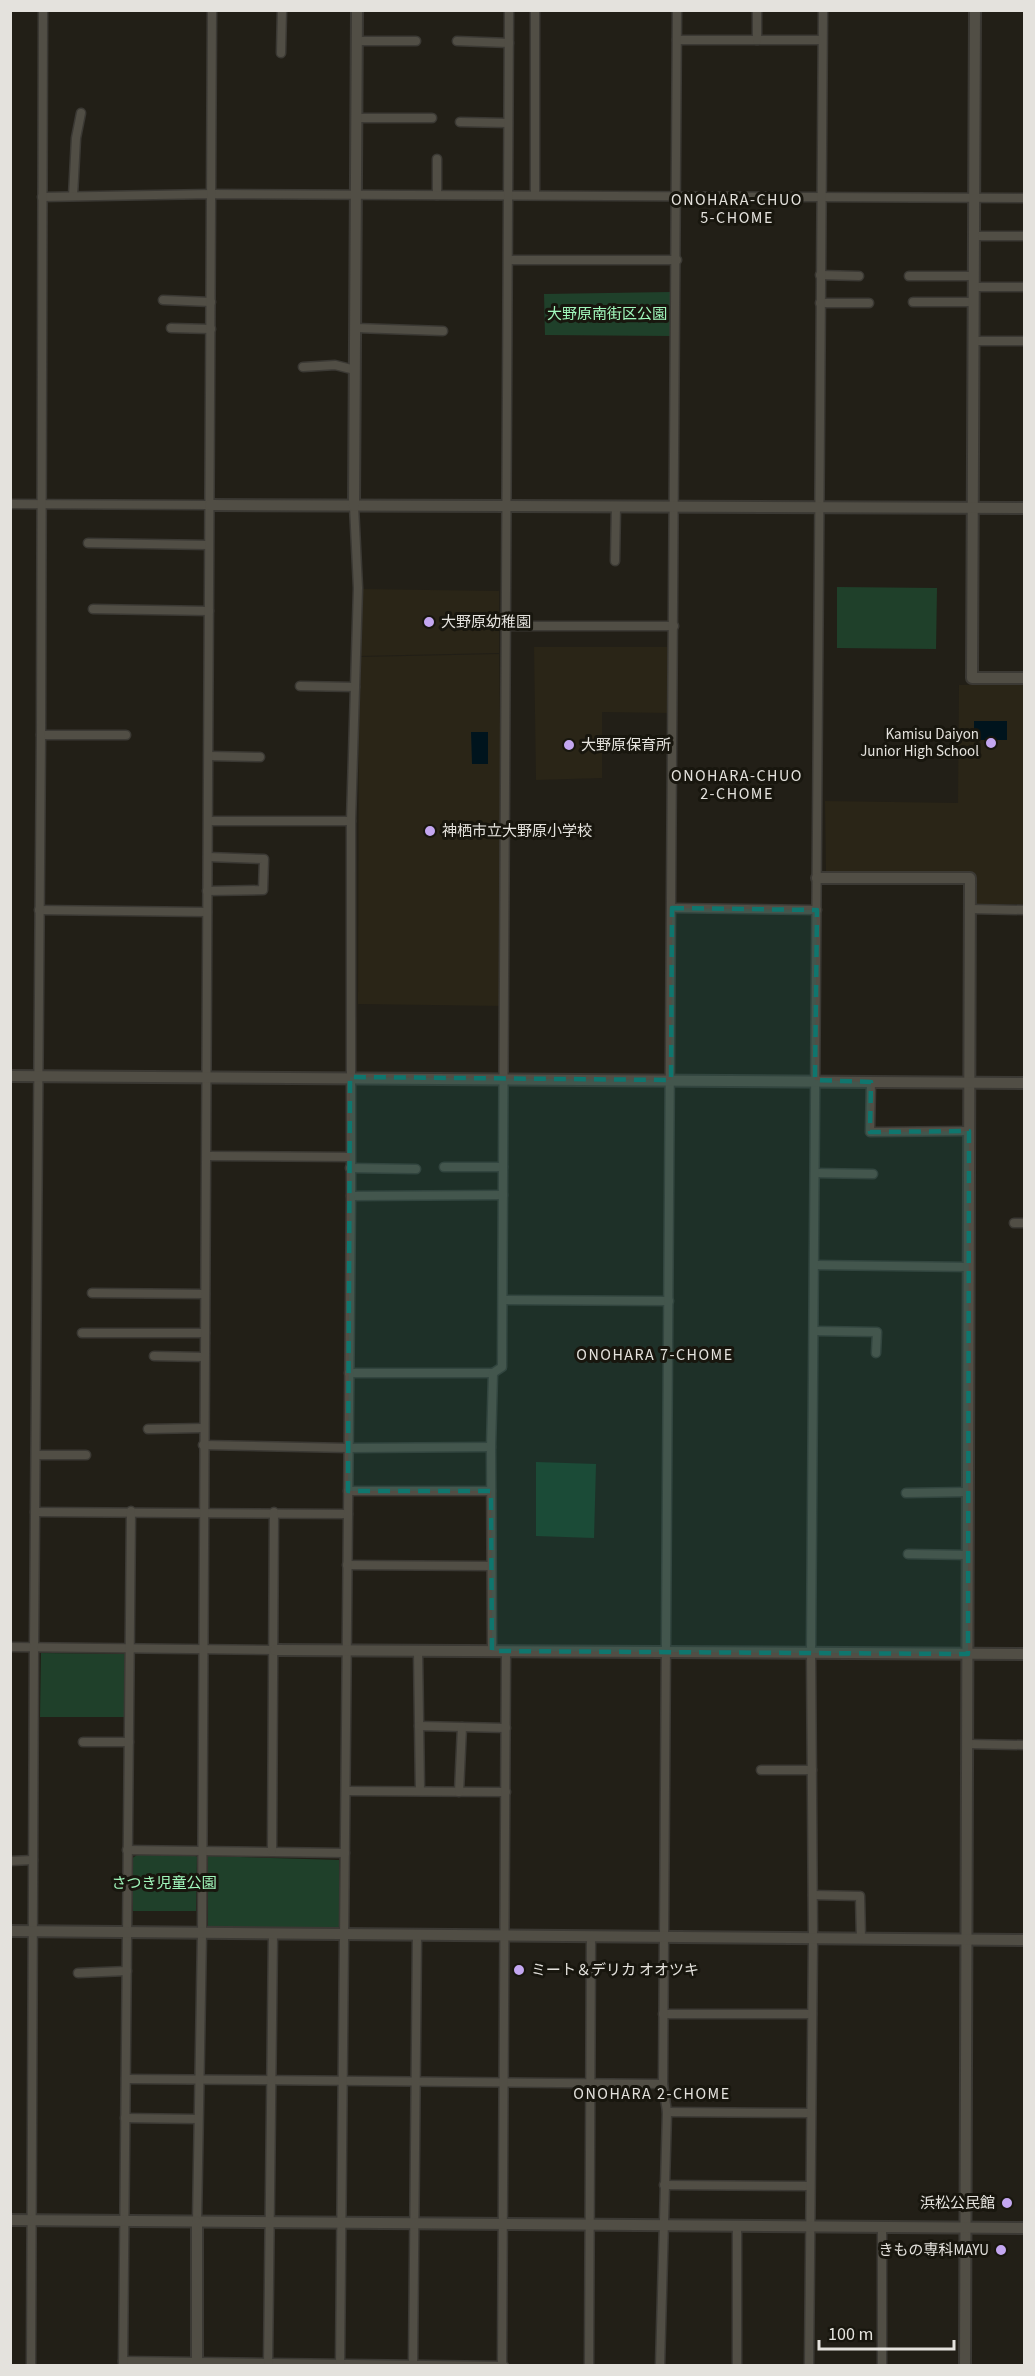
<svg xmlns="http://www.w3.org/2000/svg" width="1035" height="2376" viewBox="0 0 1035 2376" font-family="'Source Sans 3','Noto Sans JP',sans-serif">
<style>
.built{fill:#2a2517}
.green{fill:#1f402a}
.water{fill:#00141d}
.lines{fill:none;stroke-linecap:round;stroke-linejoin:round}
.street-casing{stroke:#3b3934;stroke-width:11}
.secondary-casing{stroke:#3b3934;stroke-width:14}
.street{stroke:#514e45;stroke-width:8}
.secondary{stroke:#514e45;stroke-width:10}
.marked{fill:#0f766e;fill-opacity:0.2;stroke:#0f766e;stroke-width:4.5;stroke-dasharray:12 8;stroke-linejoin:round}
.poi-dot{fill:#c4a7f1;stroke:#18160e;stroke-width:2}
.labels{text-anchor:middle;dominant-baseline:central;stroke-width:6;stroke-linejoin:round;paint-order:stroke}
.park-label{font-size:15px;fill:#a0f7bb;stroke:#18160e}
.poi-label{font-size:15px;fill:#e4e2dd;stroke:#18160e;text-anchor:start}
.neighbourhood-label{font-size:16px;letter-spacing:1.5px;fill:#e4e2dd;stroke:#18160e}
</style>
<rect width="100%" height="100%" fill="#221f17"/>
<g class="built">
<polygon points="360,589 499,591 499,653 358,656"/>
<polygon points="534,647 667,647 669,713 602,712 602,778 536,780"/>
<polygon points="499,654 504,1006 358,1004 359,657"/>
<polygon points="1024,684 1024,904 977,904 975,873 826,872 825,801 958,803 959,685"/>
</g>
<g class="green">
<polygon points="670,292 670,336 545,335 544,294"/>
<polygon points="837,587 937,588 936,649 837,648"/>
<polygon points="536,1462 596,1464 594,1538 536,1536"/>
<polygon points="41,1653 125,1654 124,1717 40,1717"/>
<polygon points="137,1855 194,1855 197,1857 196,1911 133,1911 131,1859"/>
<polygon points="208,1856 339,1860 340,1925 337,1929 208,1927"/>
</g>
<g class="water">
<rect x="974" y="721" width="33" height="19"/>
<polygon points="471,732 488,732 488,764 472,764"/>
</g>
<g class="lines">
<g class="street-casing">
<g id="street">
<polyline points="677,40 822,40"/>
<polyline points="757,40 757,10"/>
<polyline points="357,41 416,41"/>
<polyline points="457,41 509,43"/>
<polyline points="281,53 282,10"/>
<polyline points="357,118 432,118"/>
<polyline points="460,122 508,123"/>
<polyline points="437,195 437,159"/>
<polyline points="535,195 535,10"/>
<polyline points="73,196 76,138 81,113"/>
<polyline points="42,197 211,194 1024,198"/>
<polyline points="974,236 1024,236"/>
<polyline points="509,260 677,260"/>
<polyline points="820,275 859,276"/>
<polyline points="909,276 974,276"/>
<polyline points="974,287 1024,287"/>
<polyline points="163,300 211,302"/>
<polyline points="913,302 974,302"/>
<polyline points="820,303 869,303"/>
<polyline points="171,328 211,329"/>
<polyline points="356,328 443,331"/>
<polyline points="974,341 1024,341"/>
<polyline points="303,367 335,365 355,370"/>
<polyline points="10,504 210,505"/>
<polyline points="88,543 208,545"/>
<polyline points="615,561 616,506"/>
<polyline points="93,609 209,611"/>
<polyline points="507,626 674,626"/>
<polyline points="300,686 355,687"/>
<polyline points="41,735 126,735"/>
<polyline points="209,756 260,757"/>
<polyline points="209,821 351,821"/>
<polyline points="207,891 263,890 264,859 208,857"/>
<polyline points="672,908 817,910"/>
<polyline points="970,909 1024,910"/>
<polyline points="39,910 207,912"/>
<polyline points="871,1082 870,1132 969,1131"/>
<polyline points="207,1156 350,1157"/>
<polyline points="444,1167 503,1167"/>
<polyline points="350,1168 416,1169"/>
<polyline points="815,1173 873,1174"/>
<polyline points="351,1196 503,1195"/>
<polyline points="1014,1223 1024,1223"/>
<polyline points="815,1265 969,1267"/>
<polyline points="92,1293 205,1294"/>
<polyline points="503,1300 669,1301"/>
<polyline points="815,1331 877,1332 876,1353"/>
<polyline points="82,1333 205,1333"/>
<polyline points="154,1356 204,1357"/>
<polyline points="349,1373 493,1373"/>
<polyline points="148,1429 203,1428"/>
<polyline points="203,1445 348,1448 491,1447"/>
<polyline points="36,1455 86,1455"/>
<polyline points="348,1491 491,1491"/>
<polyline points="906,1493 966,1492"/>
<polyline points="35,1512 348,1514"/>
<polyline points="908,1554 967,1555"/>
<polyline points="347,1565 491,1566"/>
<polyline points="10,1647 275,1650"/>
<polyline points="418,1651 420,1791"/>
<polyline points="492,1651 491,1447 493,1373 502,1367 509,10"/>
<polyline points="419,1726 506,1728"/>
<polyline points="83,1742 129,1742"/>
<polyline points="968,1744 1024,1745"/>
<polyline points="761,1770 812,1770"/>
<polyline points="346,1791 506,1792"/>
<polyline points="459,1792 462,1727"/>
<polyline points="127,1850 345,1853"/>
<polyline points="272,1851 274,1512"/>
<polyline points="10,1861 33,1860"/>
<polyline points="813,1895 860,1896 861,1939"/>
<polyline points="78,1973 127,1971"/>
<polyline points="663,2014 812,2014"/>
<path d="M126,2079c179,2 358,2 537,5"/>
<polyline points="667,2112 811,2113"/>
<polyline points="125,2118 198,2119"/>
<polyline points="664,2185 810,2186"/>
<polyline points="197,2222 202,1933 212,10"/>
<polyline points="123,2361 504,2366"/>
<polyline points="31,2366 34,1647 41,735 43,10"/>
<polyline points="123,2366 131,1511"/>
<polyline points="268,2366 273,1934"/>
<polyline points="340,2366 351,1196 351,821 358,588 354,506"/>
<polyline points="413,2366 417,1936"/>
<polyline points="502,2366 506,1651"/>
<polyline points="589,2366 591,1937"/>
<polyline points="660,2366 667,2112 663,2084 677,10"/>
<polyline points="737,2366 737,2226"/>
<polyline points="809,2366 813,1939 811,1652 823,10"/>
<polyline points="882,2366 882,2226"/>
</g>
</g>
<g class="secondary-casing">
<g id="secondary">
<polyline points="975,10 972,678 1024,678"/>
<polyline points="210,505 1024,508"/>
<polyline points="354,506 357,10"/>
<polyline points="817,878 970,878 965,2366"/>
<polyline points="10,1076 1024,1083"/>
<polyline points="275,1650 1024,1654"/>
<polyline points="10,1931 1024,1940"/>
<polyline points="10,2220 1024,2228"/>
<polyline points="197,2222 197,2366"/>
</g>
</g>
<use href="#street" class="street"/>
<use href="#secondary" class="secondary"/>
</g>
<path class="marked" d="M672,908l145,2 -2,170 56,2 -1,50 99,-1 -1,523 -476,-3 -1,-160h-143l2,-414 321,3z"/>
<g class="poi-dot">
<circle cx="429" cy="622" r="6"/>
<circle cx="991" cy="743" r="6"/>
<circle cx="569" cy="745" r="6"/>
<circle cx="430" cy="831" r="6"/>
<circle cx="519" cy="1970" r="6"/>
<circle cx="1007" cy="2203" r="6"/>
<circle cx="1001" cy="2250" r="6"/>
</g>
<g class="labels">
<g class="park-label">
<text x="607" y="314">大野原南街区公園</text>
<text x="164" y="1883">さつき児童公園</text>
</g>
<g class="poi-label">
<text x="441" y="622">大野原幼稚園</text>
<text x="979" y="734" text-anchor="end">Kamisu Daiyon<tspan x="979" dy="17">Junior High School</tspan></text>
<text x="581" y="745">大野原保育所</text>
<text x="442" y="831">神栖市立大野原小学校</text>
<text x="531" y="1970">ミート＆デリカ オオツキ</text>
<text x="995" y="2203" text-anchor="end">浜松公民館</text>
<text x="989" y="2250" text-anchor="end">きもの専科MAYU</text>
</g>
<g class="neighbourhood-label">
<text x="737" y="200">ONOHARA-CHUO<tspan x="737" dy="18">5-CHOME</tspan></text>
<text x="737" y="776">ONOHARA-CHUO<tspan x="737" dy="18">2-CHOME</tspan></text>
<text x="655" y="1355">ONOHARA 7-CHOME</text>
<text x="652" y="2094">ONOHARA 2-CHOME</text>
</g>
</g>
<rect width="1035" height="2376" fill="none" stroke="#e4e2dd" stroke-width="24"/>
<path d="M819 2340v9h135v-9" fill="none" stroke="#e4e2dd" stroke-width="3"/>
<text x="828" y="2340" font-size="18" fill="#e4e2dd" stroke="#18160e" stroke-width="4.5" paint-order="stroke">100 m</text>
</svg>
